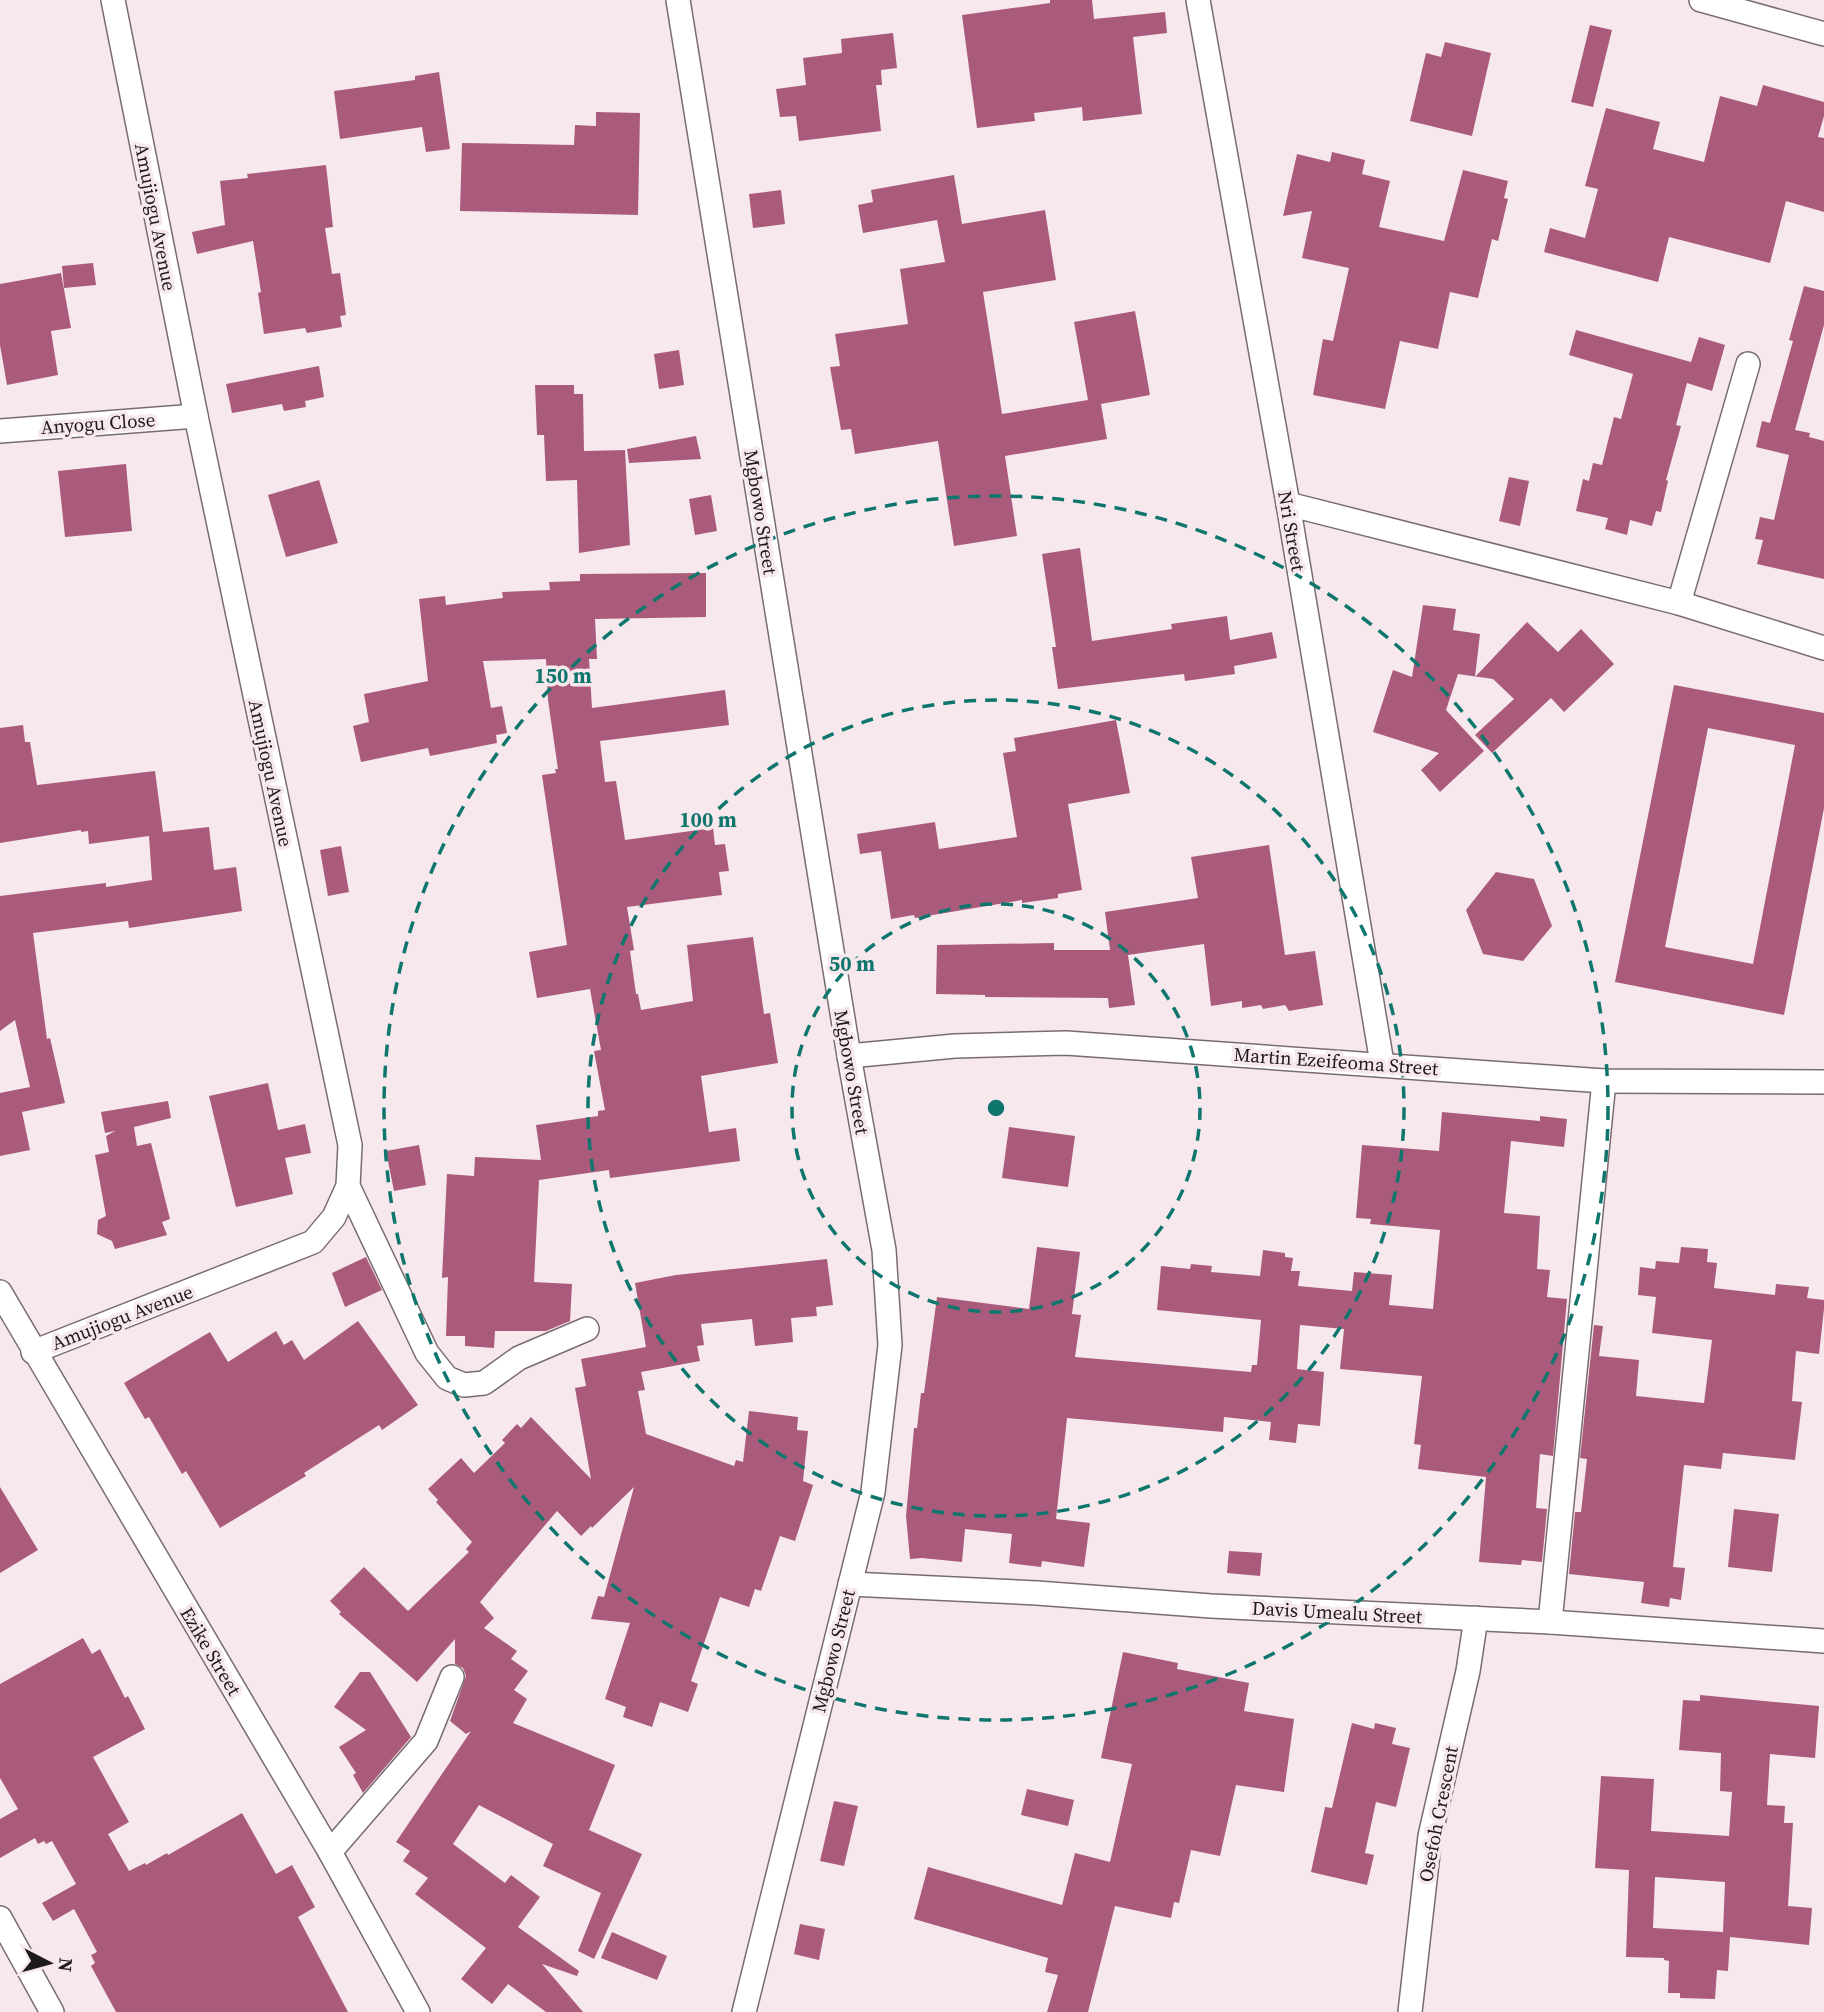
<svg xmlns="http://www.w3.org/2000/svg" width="1824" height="2012" viewBox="0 0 1824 2012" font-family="'Source Serif 4',serif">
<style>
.building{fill:#aa5b7b;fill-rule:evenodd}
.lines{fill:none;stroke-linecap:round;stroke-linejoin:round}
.street-casing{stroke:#796c70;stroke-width:26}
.street{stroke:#fff;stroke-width:23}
.ring{fill:none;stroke:#0f766e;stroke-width:3.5;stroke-dasharray:12 9}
.labels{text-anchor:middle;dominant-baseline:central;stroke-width:7;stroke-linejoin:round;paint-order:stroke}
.street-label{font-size:19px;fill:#1e191b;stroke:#f7e8ed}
.centre{fill:#0f766e;stroke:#f7e8ed;stroke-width:3.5}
.ring-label{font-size:21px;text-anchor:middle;font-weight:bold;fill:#0f766e;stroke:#f7e8ed;stroke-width:7;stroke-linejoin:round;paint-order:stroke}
</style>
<rect width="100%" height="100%" fill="#f7e8ed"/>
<g class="building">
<polygon points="1050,0 1092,0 1094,19 1165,12 1167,33 1133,37 1142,114 1083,121 1082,107 1034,113 1035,121 977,128 962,15 1050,3"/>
<polygon points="1590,25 1612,30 1593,107 1571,102"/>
<polygon points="893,33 897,68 881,70 882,85 876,85 881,131 799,141 796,116 780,117 776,89 806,85 803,58 842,53 841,39"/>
<polygon points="1445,42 1491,53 1472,136 1410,121 1426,53 1441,57"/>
<polygon points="439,72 450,149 426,152 422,127 340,139 334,91 415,80 415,76"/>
<polygon points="1763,85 1824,102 1824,116 1818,137 1824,138 1824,212 1786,201 1770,263 1669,237 1658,282 1544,252 1550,228 1585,238 1598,189 1585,186 1606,108 1660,122 1653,149 1704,162 1720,96 1757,106"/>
<polygon points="596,112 640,113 638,215 460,211 462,143 574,145 575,125 596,126"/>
<polygon points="1332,152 1365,160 1362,174 1390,181 1379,227 1444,241 1463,170 1508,181 1504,198 1508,199 1498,241 1492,239 1478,298 1450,292 1438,349 1400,341 1385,409 1313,395 1323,339 1333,341 1349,268 1302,258 1312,211 1283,216 1297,154 1330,162"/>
<polygon points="326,165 333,227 325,228 332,274 340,273 346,315 340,316 342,327 307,333 305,328 264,334 258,293 261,292 253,241 197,254 192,232 225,225 220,181 248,178 247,174"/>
<polygon points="954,175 962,224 1045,210 1056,280 983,292 1002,414 1088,400 1074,322 1135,311 1150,395 1101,404 1107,439 1005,456 1017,536 954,546 938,441 855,454 851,429 841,430 830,367 840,366 835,334 908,324 900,269 945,262 937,220 863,233 858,205 873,202 871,190"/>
<polygon points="781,190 785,224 753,228 749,194"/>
<polygon points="93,263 96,285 64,288 62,266"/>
<polygon points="61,273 71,328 51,331 58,375 7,385 0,345 0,284"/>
<polygon points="1804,286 1824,291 1824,325 1795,430 1810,433 1809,437 1824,441 1824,579 1757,564 1763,540 1755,539 1760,517 1774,520 1789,455 1756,447 1762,421 1770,423 1793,341 1789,340"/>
<polygon points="1576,330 1691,362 1699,337 1725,345 1712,391 1687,383 1676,425 1681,426 1666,480 1668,481 1661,512 1656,511 1652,526 1630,520 1627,535 1605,529 1608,518 1576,511 1583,479 1589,481 1593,463 1602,465 1614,417 1621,419 1633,374 1569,355"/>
<polygon points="679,350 684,385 659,389 654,354"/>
<polygon points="319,366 324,397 305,401 306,407 284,411 282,404 232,413 226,384"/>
<polygon points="535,385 574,385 574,394 583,394 584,451 625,450 630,545 579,553 577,480 546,481 544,435 537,435"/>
<polygon points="696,436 701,459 629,463 627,449"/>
<polygon points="126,464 132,531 65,537 58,471"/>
<polygon points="1509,477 1529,481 1520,526 1499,521"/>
<polygon points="319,480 338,543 286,557 268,495"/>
<polygon points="711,495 717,531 695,535 689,499"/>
<polygon points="1080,548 1092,641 1172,629 1171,624 1227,616 1230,640 1272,632 1277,658 1234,666 1235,674 1185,681 1184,674 1058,689 1052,647 1056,647 1042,554"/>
<polygon points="706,573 706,617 595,619 597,659 589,659 592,708 725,690 729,725 600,741 605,782 616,781 625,840 713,828 715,845 725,844 729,871 719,872 722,895 627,907 634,950 630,951 636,994 638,994 641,1010 693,1001 687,945 753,937 764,1014 770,1013 778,1063 701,1076 709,1132 736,1128 740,1161 610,1178 609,1170 539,1180 534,1282 572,1284 570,1321 546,1331 495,1331 494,1348 465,1346 465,1336 446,1336 448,1277 442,1278 447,1174 474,1176 475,1157 541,1160 536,1125 598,1116 598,1111 605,1110 594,1051 601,1050 590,989 537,998 529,952 567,945 542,775 556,773 555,769 558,769 548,700 546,659 483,661 491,708 502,706 507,733 496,735 497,743 430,756 428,748 361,762 353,726 369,722 364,694 428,681 419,599 445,596 446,605 503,598 502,592 550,590 549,582 580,581 580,574"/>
<polygon points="1423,605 1456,609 1453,630 1480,634 1475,677 1527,622 1558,652 1581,629 1614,664 1564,712 1551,698 1492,753 1475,735 1514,699 1493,679 1458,674 1446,710 1484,751 1440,792 1421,770 1439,753 1373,732 1393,670 1412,677"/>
<path d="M1674,685l150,28v95l-40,207 -169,-33zM1708,728l87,17 -42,219 -88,-17z"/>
<polygon points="1116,720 1130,793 1068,804 1082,890 1058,894 1058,898 1022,903 1022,900 915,918 914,915 891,919 881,851 860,854 857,834 935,822 939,849 1017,837 1003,753 1016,751 1014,738"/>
<polygon points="23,725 25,742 30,742 37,785 155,771 163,832 209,827 214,870 236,867 242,911 129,928 128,921 33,933 47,1039 50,1038 65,1103 22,1112 30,1150 0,1156 0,1093 30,1087 15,1020 0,1031 0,896 106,883 106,887 152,880 149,836 89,844 88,831 81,832 81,830 0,843 0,728"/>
<polygon points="1269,845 1285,955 1315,951 1323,1005 1289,1011 1285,1005 1263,1009 1261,1005 1242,1008 1242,1001 1211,1006 1204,944 1128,955 1135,1005 1109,1008 1108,998 985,997 985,995 936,994 937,945 1054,943 1054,950 1110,950 1105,912 1198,898 1191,857"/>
<polygon points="341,846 349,892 328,896 320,850"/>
<polygon points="1496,872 1534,879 1552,926 1523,961 1483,954 1466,910"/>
<polygon points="268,1083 278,1130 305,1124 311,1153 285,1158 293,1194 236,1207 209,1096"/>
<polygon points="168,1101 171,1118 134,1127 137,1146 151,1143 170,1219 162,1222 167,1235 115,1249 112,1241 97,1234 98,1220 106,1216 95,1155 109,1152 106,1136 115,1131 105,1133 101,1112"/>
<polygon points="1442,1112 1540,1121 1540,1116 1567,1119 1564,1147 1511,1141 1504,1213 1540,1216 1537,1269 1550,1270 1547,1297 1567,1299 1553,1456 1540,1454 1536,1508 1547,1509 1542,1562 1522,1560 1521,1565 1479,1562 1486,1477 1418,1469 1421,1445 1414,1444 1422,1376 1340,1369 1344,1329 1300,1325 1297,1369 1324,1372 1320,1426 1298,1424 1296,1443 1269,1440 1271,1422 1224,1417 1223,1432 1067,1418 1056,1519 1090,1523 1084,1567 1042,1561 1041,1567 1009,1563 1012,1534 965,1529 962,1562 922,1558 910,1559 906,1516 914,1428 917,1428 921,1393 924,1393 937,1297 1029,1309 1037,1247 1080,1252 1072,1314 1081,1315 1075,1357 1251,1372 1252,1365 1257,1365 1261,1320 1157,1310 1161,1266 1190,1269 1191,1264 1212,1266 1211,1272 1260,1276 1263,1250 1285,1253 1285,1257 1293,1258 1291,1271 1300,1271 1298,1286 1352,1291 1354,1272 1392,1275 1389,1305 1433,1309 1440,1230 1370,1224 1371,1219 1356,1218 1362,1145 1439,1151"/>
<polygon points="1009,1127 1075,1136 1068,1187 1002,1178"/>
<polygon points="419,1145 426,1185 394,1191 386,1151"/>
<polygon points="1681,1247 1708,1249 1707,1262 1717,1263 1714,1288 1775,1295 1776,1284 1809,1287 1807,1298 1824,1300 1824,1309 1819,1354 1796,1351 1792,1401 1802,1402 1795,1460 1723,1453 1721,1469 1684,1465 1673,1567 1685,1568 1681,1600 1670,1598 1669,1607 1641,1603 1644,1582 1569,1574 1575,1512 1581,1512 1587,1459 1580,1458 1594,1325 1603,1326 1599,1356 1639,1360 1636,1396 1704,1403 1712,1340 1652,1333 1656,1297 1638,1295 1640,1267 1655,1269 1656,1261 1679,1263"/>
<polygon points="366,1257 382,1290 345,1307 332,1273"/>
<polygon points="827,1259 833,1305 816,1307 817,1316 791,1318 793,1342 755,1346 752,1319 701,1324 704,1345 697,1346 700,1361 641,1372 645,1390 638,1391 646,1434 734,1466 736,1460 743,1462 749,1411 798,1417 797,1430 808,1431 803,1481 813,1485 795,1541 780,1536 761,1591 755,1589 749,1607 720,1597 691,1681 698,1684 688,1712 660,1702 652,1727 623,1717 626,1707 605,1699 630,1623 591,1619 598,1596 604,1597 634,1487 592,1528 591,1526 581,1536 557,1511 480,1602 494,1618 484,1628 517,1651 511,1659 528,1671 514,1690 527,1699 513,1723 615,1765 589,1830 642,1854 594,1959 578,1951 601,1893 543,1866 553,1844 479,1805 453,1844 505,1883 511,1875 540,1897 518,1927 579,1971 577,1976 542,1964 583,2012 546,2012 508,1984 492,2004 461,1979 486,1948 415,1894 428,1878 403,1861 410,1851 396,1842 471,1731 466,1734 450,1721 466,1676 463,1668 455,1664 455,1639 417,1682 339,1614 341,1612 330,1601 364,1567 408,1611 469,1552 466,1549 472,1542 436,1502 438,1500 428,1489 461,1458 474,1473 505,1443 502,1440 517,1424 521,1428 531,1417 591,1479 575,1388 586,1386 581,1359 646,1347 635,1283 676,1275"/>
<polygon points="358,1321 418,1405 382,1430 379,1425 304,1473 306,1476 220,1528 186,1471 182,1474 149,1417 145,1419 124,1383 210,1332 228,1362 276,1331 284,1345 292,1340 304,1360"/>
<polygon points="0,1487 38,1550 0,1573"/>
<polygon points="1734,1509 1779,1514 1772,1572 1728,1567"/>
<polygon points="1229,1551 1262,1553 1260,1576 1227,1573"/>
<polygon points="83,1638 92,1654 100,1649 125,1698 128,1696 145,1729 93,1757 129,1822 108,1834 129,1871 145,1863 146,1865 167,1853 168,1855 242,1813 276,1874 292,1865 315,1907 298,1917 348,2012 116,2012 91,1966 95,1963 91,1955 97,1952 74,1909 53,1921 42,1903 76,1884 52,1841 46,1844 44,1841 38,1844 35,1838 0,1858 0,1819 18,1809 0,1778 0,1684"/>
<polygon points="1123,1652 1178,1663 1177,1669 1249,1683 1244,1711 1294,1719 1284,1792 1236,1785 1220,1856 1191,1850 1179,1903 1174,1902 1171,1918 1115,1906 1088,2012 1047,2012 1058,1975 1045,1972 1048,1958 914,1919 928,1867 1062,1905 1075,1853 1110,1862 1132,1764 1101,1758"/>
<polygon points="360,1672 370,1672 411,1737 363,1793 353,1775 356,1773 339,1747 366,1730 334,1707"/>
<path d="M1700,1695l119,11 -4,52 -45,-4 -3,51 18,1 -1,17h9l-5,83 24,2 -3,37 -79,-8 -2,34 -11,-1 -2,29 -35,-1v-5h-12l1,-32 -5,-1v-2l-38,-1 3,-87 -34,-2 6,-92 53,3 -3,52 78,5 3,-44 -12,-1 1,-38 -42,-3 4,-50 17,1zM1655,1877l70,5 -2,50 -70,-4z"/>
<polygon points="1352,1723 1374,1729 1375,1723 1396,1728 1392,1744 1410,1748 1396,1807 1376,1802 1365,1853 1374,1855 1367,1885 1311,1872 1325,1807 1332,1808"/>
<polygon points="1027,1789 1074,1800 1068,1826 1021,1815"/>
<polygon points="834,1801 858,1806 844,1866 820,1861"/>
<polygon points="800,1924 825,1929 819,1960 794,1954"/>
<polygon points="612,1932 667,1956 657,1980 601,1958"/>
</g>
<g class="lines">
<g class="street-casing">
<g id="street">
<polyline points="678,0 849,1056 884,1250 890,1345 873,1492 744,2012"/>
<polyline points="1198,0 1288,504 1382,1063"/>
<polyline points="1701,0 1824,34"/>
<polyline points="0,431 196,416"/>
<polyline points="1288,504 1679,603 1824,648"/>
<polyline points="1679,603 1748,364"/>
<polyline points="849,1056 955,1046 1066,1043 1604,1081 1824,1082"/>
<polyline points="348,1186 427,1353 447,1378 464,1385 484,1383 519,1358 587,1329"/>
<polyline points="0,1292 330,1852 418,2012"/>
<polyline points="33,1352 313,1242 334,1217 348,1186 350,1145 196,416 113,0"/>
<polyline points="850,1584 1037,1593 1211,1606 1550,1622 1824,1641"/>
<polyline points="1550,1622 1604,1081"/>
<polyline points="330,1852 426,1741 452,1677"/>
<polyline points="0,1918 52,2012"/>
<polyline points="1410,2012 1430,1836 1468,1671 1476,1618"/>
</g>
</g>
<use href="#street" class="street"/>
</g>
<g class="ring">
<circle cx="996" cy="1108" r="204"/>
<circle cx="996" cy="1108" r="408"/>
<circle cx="996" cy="1108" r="612"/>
</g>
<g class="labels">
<g class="street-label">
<text transform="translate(156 217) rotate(79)">Amujiogu Avenue</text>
<text transform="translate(98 423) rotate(-4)">Anyogu Close</text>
<text transform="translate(761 512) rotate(81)">Mgbowo Street</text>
<text transform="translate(1292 531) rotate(80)">Nri Street</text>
<text transform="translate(271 773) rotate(78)">Amujiogu Avenue</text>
<text transform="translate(1336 1061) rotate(4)">Martin Ezeifeoma Street</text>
<text transform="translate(852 1072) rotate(80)">Mgbowo Street</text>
<text transform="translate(122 1317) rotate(-21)">Amujiogu Avenue</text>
<text transform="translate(1337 1612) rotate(3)">Davis Umealu Street</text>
<text transform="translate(211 1651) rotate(59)">Ezike Street</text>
<text transform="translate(833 1651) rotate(-76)">Mgbowo Street</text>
<text transform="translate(1438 1814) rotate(-79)">Osefoh Crescent</text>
</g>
</g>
<circle cx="996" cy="1108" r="10" class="centre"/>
<g class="ring-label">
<text x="563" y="683">150 m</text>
<text x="708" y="827">100 m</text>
<text x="852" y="971">50 m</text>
</g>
<g transform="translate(49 1963) rotate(96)" stroke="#f7e8ed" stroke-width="5" paint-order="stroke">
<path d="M0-5L12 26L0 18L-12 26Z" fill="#1e191b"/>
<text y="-10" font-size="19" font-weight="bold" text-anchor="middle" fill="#1e191b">N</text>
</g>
</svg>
